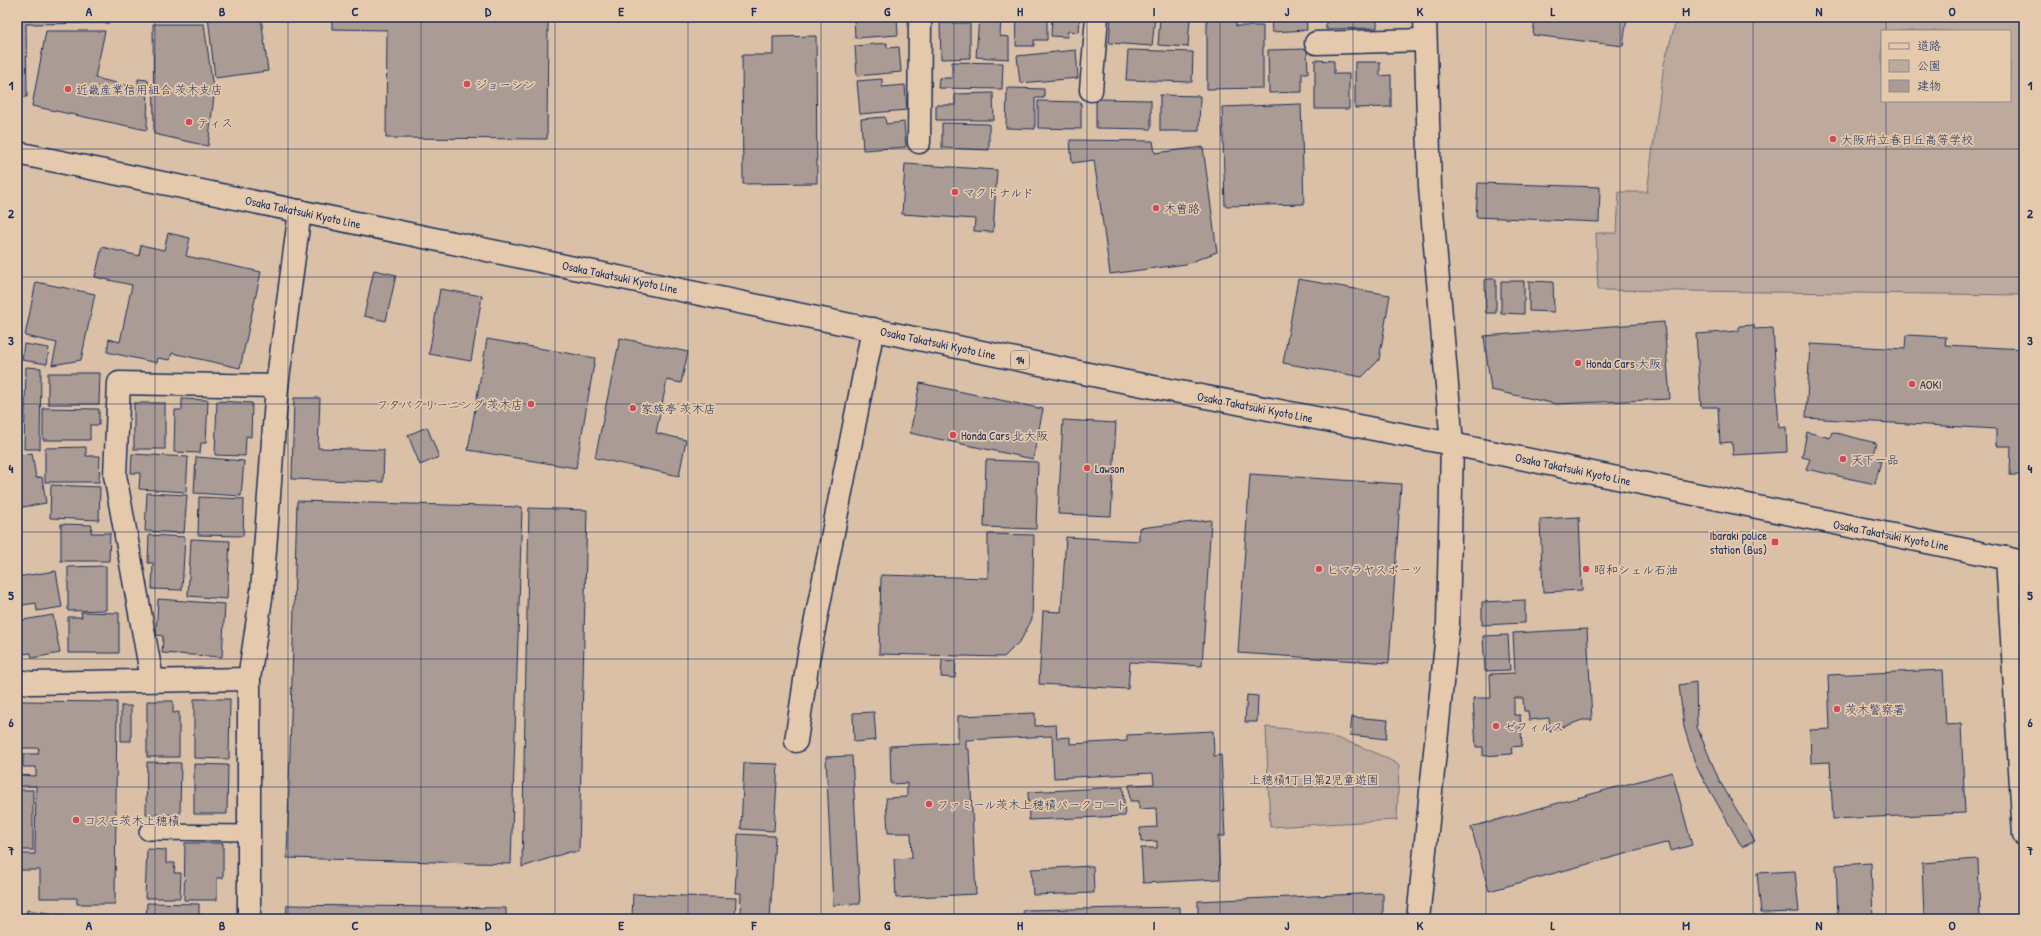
<svg xmlns="http://www.w3.org/2000/svg" width="2041" height="936" viewBox="0 0 2041 936" font-family="'Patrick Hand','Klee One',sans-serif">
<style>
.green{fill:#bdaa9c;stroke:#6c6c7d;fill-rule:evenodd}
.building{fill:#aa9b95;stroke:#1b2f5e}
.lines{fill:none;stroke-linecap:round;stroke-linejoin:round}
.service-casing{stroke:#1b2f5e;stroke-width:18}
.minor-casing{stroke:#1b2f5e;stroke-width:25}
.tertiary-casing{stroke:#1b2f5e;stroke-width:25}
.primary-casing{stroke:#1b2f5e;stroke-width:25}
.service{stroke:#e5c9ac;stroke-width:15}
.minor{stroke:#e5c9ac;stroke-width:22}
.tertiary{stroke:#e5c9ac;stroke-width:22}
.primary{stroke:#e5c9ac;stroke-width:22}
.grid{fill:none;stroke:#1b2f5e;stroke-width:1;stroke-opacity:0.55}
.poi-dot{fill:#d1495b;stroke:#e5c9ac;stroke-width:1.5}
.labels{text-anchor:middle;dominant-baseline:central;stroke-width:3.5;stroke-linejoin:round;paint-order:stroke}
.shield{fill:#e5c9ac;stroke:#585d75;stroke-width:1}
.shield-label{font-size:11px;font-weight:bold;fill:#1b2f5e}
.poi-label{font-size:12px;fill:#1b2f5e;stroke:#e5c9ac;text-anchor:start}
.street-label{font-size:12px;fill:#1b2f5e;stroke:#e5c9ac}
.park-label{font-size:12px;fill:#2b3b64;stroke:#e5c9ac}
.neatline{fill:none;stroke:#1b2f5e;stroke-width:1.5}
.grid-label{font-size:13px;text-anchor:middle;font-weight:bold;fill:#1b2f5e}
</style>
<rect width="100%" height="100%" fill="#d9c0a7"/>
<filter id="ink" filterUnits="userSpaceOnUse"><feTurbulence type="fractalNoise" baseFrequency=".025" numOctaves="2"/><feDisplacementMap in="SourceGraphic" scale="8" xChannelSelector="R" yChannelSelector="G"/><feConvolveMatrix kernelMatrix="1 2 1 2 8 2 1 2 1" color-interpolation-filters="sRGB"/></filter>
<g filter="url(#ink)">
<g class="green">
<path d="M1677,17h347v278l-426,-5 -2,-57h21l2,-41h28l17,-128zM1882,31h128v70h-128z"/>
<path d="M1266,727c53,4 86,12 133,38l-2,55 -127,7z"/>
</g>
<g class="building">
<polygon points="17,17 109,17 109,23 26,24 27,97 17,97"/>
<polygon points="117,17 128,17 128,21 118,21"/>
<polygon points="208,17 261,17 268,71 215,78"/>
<polygon points="332,17 548,17 547,139 386,138 387,30 332,29"/>
<polygon points="854,17 897,17 898,35 855,38"/>
<polygon points="979,17 1001,17 1000,36 1009,37 1009,59 976,57"/>
<polygon points="1017,17 1047,17 1047,40 1034,40 1034,46 1016,46"/>
<polygon points="1052,17 1080,17 1079,32 1068,31 1067,37 1051,36"/>
<polygon points="1111,17 1155,17 1152,46 1109,43"/>
<polygon points="1160,17 1190,17 1188,47 1158,45"/>
<polygon points="1207,17 1235,17 1236,26 1263,26 1263,88 1207,89"/>
<polygon points="1271,17 1312,17 1306,17 1307,30 1272,32"/>
<polygon points="1326,17 1377,17 1377,28 1326,29"/>
<polygon points="1535,17 1627,17 1623,46 1533,35"/>
<polygon points="940,23 970,23 970,58 941,59"/>
<polygon points="153,24 204,24 214,96 208,146 154,134"/>
<polygon points="46,31 105,31 95,78 138,88 138,79 148,80 147,130 32,106"/>
<polygon points="816,36 817,183 743,184 742,55 773,55 773,37"/>
<polygon points="887,43 887,48 899,47 901,72 857,76 855,46"/>
<polygon points="1307,49 1308,73 1302,73 1302,92 1269,93 1268,50"/>
<polygon points="1076,50 1078,78 1020,83 1017,56"/>
<polygon points="1128,50 1193,52 1192,82 1126,80"/>
<polygon points="1315,60 1334,61 1334,74 1349,74 1349,109 1315,109"/>
<polygon points="952,62 1003,63 1002,89 938,88 939,78 952,78"/>
<polygon points="1355,62 1380,62 1380,76 1391,75 1391,107 1355,108"/>
<polygon points="882,79 882,87 905,85 907,110 860,114 857,81"/>
<polygon points="1007,88 1044,89 1044,98 1035,98 1035,129 1006,128"/>
<polygon points="993,93 994,120 936,120 936,105 955,105 955,94"/>
<polygon points="1160,95 1200,96 1199,131 1160,131"/>
<polygon points="1096,99 1151,100 1151,129 1096,128"/>
<polygon points="1038,101 1081,102 1081,129 1038,128"/>
<polygon points="1301,104 1304,204 1225,206 1222,107"/>
<polygon points="885,117 886,124 904,122 906,147 863,150 861,119"/>
<polygon points="942,123 989,124 989,150 942,148"/>
<polygon points="1070,140 1153,141 1155,153 1203,147 1217,252 1186,264 1110,274 1094,160 1072,163"/>
<polygon points="905,164 997,170 993,232 974,231 975,219 902,214"/>
<polygon points="1478,183 1600,187 1599,222 1476,217"/>
<polygon points="168,233 190,238 186,256 261,272 240,368 172,353 170,360 158,358 157,363 107,352 109,339 120,342 132,285 95,277 102,247 139,256 141,245 164,250"/>
<polygon points="374,270 396,275 386,321 364,316"/>
<polygon points="1298,279 1390,295 1379,360 1362,377 1283,363"/>
<polygon points="1485,279 1496,279 1496,313 1486,313"/>
<polygon points="1501,281 1524,281 1524,314 1501,313"/>
<polygon points="1529,281 1553,282 1554,312 1529,311"/>
<polygon points="36,282 95,294 81,360 52,365 57,343 25,336"/>
<polygon points="440,289 482,296 471,361 429,354"/>
<polygon points="1664,322 1670,399 1556,404 1491,390 1484,336"/>
<polygon points="1754,325 1754,329 1773,328 1779,428 1786,427 1787,452 1733,455 1732,442 1720,443 1718,407 1701,407 1696,334 1739,331 1739,326"/>
<polygon points="1906,335 1946,337 1945,345 2024,349 2024,449 2022,475 2010,475 2011,446 1996,446 1996,429 1806,418 1810,344 1905,349"/>
<polygon points="620,338 688,352 681,383 667,380 656,433 686,440 679,476 595,458"/>
<polygon points="487,339 595,358 576,468 468,450"/>
<polygon points="24,344 49,348 47,364 22,360"/>
<polygon points="26,367 41,368 40,449 24,449"/>
<polygon points="48,373 100,373 99,404 48,404"/>
<polygon points="920,383 1043,409 1033,459 910,433"/>
<polygon points="294,398 320,398 318,448 384,450 383,482 292,479"/>
<polygon points="182,399 208,400 206,443 201,443 200,453 174,452 175,410 182,410"/>
<polygon points="217,401 252,403 251,437 246,436 245,456 215,455"/>
<rect x="134" y="403" width="31" height="46"/>
<polygon points="43,408 99,409 99,425 90,425 90,440 43,440"/>
<polygon points="1063,420 1116,423 1111,516 1058,514"/>
<polygon points="427,427 439,457 420,465 408,435"/>
<polygon points="1807,432 1830,438 1832,432 1876,443 1872,457 1881,461 1875,484 1806,469 1810,459 1802,457"/>
<polygon points="86,447 86,456 100,456 99,482 45,482 45,448"/>
<polygon points="32,453 36,478 42,477 46,503 17,508 17,456"/>
<polygon points="132,454 188,457 186,492 139,489 140,473 131,473"/>
<polygon points="196,457 244,461 241,496 194,493"/>
<polygon points="986,460 1038,462 1036,529 984,527"/>
<polygon points="1250,474 1401,484 1389,663 1238,653"/>
<polygon points="51,485 100,487 99,520 50,518"/>
<polygon points="147,493 187,495 184,533 145,531"/>
<polygon points="199,497 244,499 243,536 198,535"/>
<polygon points="297,501 522,507 511,864 287,858"/>
<polygon points="529,508 587,510 579,852 569,852 522,867"/>
<polygon points="1579,517 1582,590 1543,592 1540,519"/>
<polygon points="1211,520 1202,666 1130,662 1128,689 1039,684 1043,611 1061,612 1066,537 1139,541 1139,528"/>
<polygon points="61,524 92,525 91,533 110,533 109,561 61,561"/>
<polygon points="988,534 1034,535 1032,619 1021,640 1004,657 879,654 881,575 988,578"/>
<polygon points="149,535 185,537 182,590 152,589 153,563 148,563"/>
<polygon points="191,539 230,541 227,599 188,596"/>
<polygon points="106,566 106,610 68,611 68,567"/>
<polygon points="56,571 62,607 37,611 36,603 17,606 17,577"/>
<polygon points="158,599 225,604 222,657 162,653 163,636 156,635"/>
<polygon points="1525,600 1525,623 1482,625 1482,602"/>
<polygon points="81,612 119,613 119,653 68,653 68,617 82,617"/>
<polygon points="53,615 60,653 32,658 31,653 22,654 17,621"/>
<polygon points="1587,629 1592,720 1582,720 1550,732 1549,718 1529,720 1528,711 1524,711 1523,698 1514,698 1514,715 1520,715 1522,746 1511,747 1512,754 1483,756 1483,747 1476,747 1473,698 1491,698 1490,674 1515,673 1513,633"/>
<polygon points="1508,635 1510,670 1485,671 1483,636"/>
<polygon points="942,660 956,661 955,678 941,677"/>
<polygon points="1943,670 1946,725 1961,724 1965,813 1833,819 1830,762 1811,763 1810,730 1830,729 1828,675"/>
<polygon points="1696,682 1697,727 1719,780 1755,841 1742,847 1696,766 1684,727 1679,685"/>
<polygon points="1247,695 1258,696 1257,722 1245,722"/>
<polygon points="194,699 230,699 229,759 194,758"/>
<polygon points="17,701 117,702 115,904 77,904 77,898 40,898 40,870 18,870 18,854 35,854 36,786 18,786 18,775 36,776 36,767 23,767 23,754 38,754 39,748 17,748"/>
<polygon points="147,701 173,701 173,713 179,712 179,757 147,757"/>
<rect x="121" y="706" width="10" height="35"/>
<polygon points="874,712 876,740 854,742 853,713"/>
<polygon points="1035,713 1035,726 1056,725 1057,738 1070,737 1070,744 1127,741 1127,735 1213,731 1214,756 1221,755 1225,836 1218,836 1220,879 1143,883 1141,848 1157,848 1157,841 1141,842 1140,828 1157,827 1156,808 1139,809 1139,801 1130,801 1129,785 1154,784 1153,773 1054,778 1052,736 966,740 966,749 969,749 976,894 896,898 894,859 912,858 911,833 888,833 886,798 907,797 907,783 891,784 890,746 958,743 958,716"/>
<polygon points="1352,717 1388,720 1386,739 1350,735"/>
<polygon points="852,756 860,904 833,905 826,757"/>
<polygon points="147,762 181,763 180,815 146,814"/>
<polygon points="744,763 778,764 774,831 741,829"/>
<polygon points="194,764 228,765 227,814 194,814"/>
<polygon points="1672,772 1692,845 1671,851 1669,842 1489,891 1471,827"/>
<polygon points="1123,787 1125,816 1029,820 1028,792"/>
<rect x="17" y="790" width="16" height="60"/>
<polygon points="738,834 775,836 770,919 740,917 741,893 735,893"/>
<polygon points="185,843 223,843 223,878 217,878 217,900 184,900"/>
<polygon points="147,849 166,850 166,863 175,863 174,873 181,873 180,898 145,898"/>
<polygon points="1978,859 1980,919 1924,919 1922,863"/>
<polygon points="1871,863 1873,919 1838,919 1836,865"/>
<polygon points="1093,866 1094,893 1033,895 1031,869"/>
<polygon points="1795,871 1799,912 1761,913 1757,873"/>
<polygon points="1383,893 1383,919 1198,919 1198,901"/>
<polygon points="633,894 736,898 735,919 557,919 557,915 632,918"/>
<polygon points="147,903 199,904 199,915 233,916 233,919 146,919"/>
<polygon points="287,905 506,908 506,919 286,919"/>
<polygon points="1180,907 1180,919 1024,919 1023,910"/>
<polygon points="27,910 93,919 26,919"/>
</g>
<g class="lines">
<g class="service-casing">
<polyline id="service" points="147,832 249,833"/>
</g>
<g class="minor-casing">
<g id="minor">
<polyline points="1316,43 1425,40"/>
<polyline points="1091,90 1097,17"/>
<polyline points="919,142 920,20 922,17"/>
<polyline points="152,679 115,475 119,383 277,386"/>
<polyline points="17,681 31,683 249,679"/>
<polyline points="796,741 808,660 873,329"/>
<polyline points="249,919 249,679 262,591 277,386 300,211"/>
</g>
</g>
<g class="tertiary-casing">
<g id="tertiary">
<polyline points="2007,558 2024,835"/>
<polyline points="1418,919 1448,624 1452,444 1430,187 1425,17"/>
</g>
</g>
<g class="primary-casing">
<polyline id="primary" points="17,153 1122,381 1452,444 2024,562"/>
</g>
<use href="#service" class="service"/>
<use href="#minor" class="minor"/>
<use href="#tertiary" class="tertiary"/>
<use href="#primary" class="primary"/>
</g>
</g>
<path class="grid" d="M155,17v902M288,17v902M421,17v902M555,17v902M688,17v902M821,17v902M954,17v902M1087,17v902M1220,17v902M1353,17v902M1486,17v902M1620,17v902M1753,17v902M1886,17v14M1886,101v818M17,149h2007M17,277h2007M17,404h2007M17,532h2007M17,659h2007M17,787h2007"/>
<g class="poi-dot">
<circle cx="467" cy="84" r="4"/>
<circle cx="68" cy="89" r="4"/>
<circle cx="189" cy="122" r="4"/>
<circle cx="1833" cy="139" r="4"/>
<circle cx="955" cy="192" r="4"/>
<circle cx="1156" cy="208" r="4"/>
<circle cx="1578" cy="363" r="4"/>
<circle cx="1912" cy="384" r="4"/>
<circle cx="531" cy="404" r="4"/>
<circle cx="633" cy="408" r="4"/>
<circle cx="953" cy="435" r="4"/>
<circle cx="1843" cy="459" r="4"/>
<circle cx="1087" cy="468" r="4"/>
<rect x="1771" y="538" width="8" height="8" rx="2"/>
<circle cx="1319" cy="569" r="4"/>
<circle cx="1586" cy="569" r="4"/>
<circle cx="1837" cy="709" r="4"/>
<circle cx="1496" cy="726" r="4"/>
<circle cx="929" cy="804" r="4"/>
<circle cx="76" cy="820" r="4"/>
</g>
<g class="labels">
<rect class="shield" x="1011" y="351" width="18" height="18" rx="3"/>
<g class="shield-label">
<text x="1020" y="360">14</text>
</g>
<g class="poi-label">
<text x="475" y="84">ジョーシン</text>
<text x="76" y="89">近畿産業信用組合 茨木支店</text>
<text x="197" y="122">ティス</text>
<text x="1841" y="139">大阪府立春日丘高等学校</text>
<text x="963" y="192">マクドナルド</text>
<text x="1164" y="208">木曽路</text>
<text x="1586" y="363">Honda Cars 大阪</text>
<text x="1920" y="384">AOKI</text>
<text x="523" y="404" text-anchor="end">フタバクリーニング 茨木店</text>
<text x="641" y="408">家族亭 茨木店</text>
<text x="961" y="435">Honda Cars 北大阪</text>
<text x="1851" y="459">天下一品</text>
<text x="1095" y="468">Lawson</text>
<text x="1767" y="535" text-anchor="end">Ibaraki police<tspan x="1767" dy="14">station (Bus)</tspan></text>
<text x="1327" y="569">ヒマラヤスポーツ</text>
<text x="1594" y="569">昭和シェル石油</text>
<text x="1845" y="709">茨木警察署</text>
<text x="1504" y="726">ゼフィルス</text>
<text x="937" y="804">ファミール茨木上穂積パークコート</text>
<text x="84" y="820">コスモ茨木上穂積</text>
</g>
<g class="street-label">
<text transform="translate(303 212) rotate(12)">Osaka Takatsuki Kyoto Line</text>
<text transform="translate(620 277) rotate(12)">Osaka Takatsuki Kyoto Line</text>
<text transform="translate(938 343) rotate(12)">Osaka Takatsuki Kyoto Line</text>
<text transform="translate(1255 407) rotate(11)">Osaka Takatsuki Kyoto Line</text>
<text transform="translate(1573 469) rotate(12)">Osaka Takatsuki Kyoto Line</text>
<text transform="translate(1891 535) rotate(11)">Osaka Takatsuki Kyoto Line</text>
</g>
<g class="park-label">
<text x="1314" y="779">上穂積1丁目第2児童遊園</text>
</g>
</g>
<rect width="2041" height="936" fill="none" stroke="#e5c9ac" stroke-width="44"/>
<rect x="1881" y="30" width="130" height="72" fill="#e5c9ac" stroke="#948b8d"/>
<rect x="1889" y="43" width="20" height="6" fill="#e5c9ac" stroke="#948b8d"/>
<text x="1917" y="50" font-size="12" fill="#1b2f5e">道路</text>
<rect x="1889" y="60" width="20" height="12" fill="#bdaa9c" stroke="#948b8d"/>
<text x="1917" y="70" font-size="12" fill="#1b2f5e">公園</text>
<rect x="1889" y="80" width="20" height="12" fill="#aa9b95" stroke="#948b8d"/>
<text x="1917" y="90" font-size="12" fill="#1b2f5e">建物</text>
<rect x="22" y="22" width="1997" height="892" class="neatline"/>
<g class="grid-label">
<text x="89" y="16">A</text>
<text x="222" y="16">B</text>
<text x="355" y="16">C</text>
<text x="488" y="16">D</text>
<text x="621" y="16">E</text>
<text x="754" y="16">F</text>
<text x="887" y="16">G</text>
<text x="1020" y="16">H</text>
<text x="1154" y="16">I</text>
<text x="1287" y="16">J</text>
<text x="1420" y="16">K</text>
<text x="1553" y="16">L</text>
<text x="1686" y="16">M</text>
<text x="1819" y="16">N</text>
<text x="1952" y="16">O</text>
<text x="11" y="90">1</text>
<text x="2030" y="90">1</text>
<text x="11" y="218">2</text>
<text x="2030" y="218">2</text>
<text x="11" y="345">3</text>
<text x="2030" y="345">3</text>
<text x="11" y="473">4</text>
<text x="2030" y="473">4</text>
<text x="11" y="600">5</text>
<text x="2030" y="600">5</text>
<text x="11" y="727">6</text>
<text x="2030" y="727">6</text>
<text x="11" y="855">7</text>
<text x="2030" y="855">7</text>
<text x="89" y="930">A</text>
<text x="222" y="930">B</text>
<text x="355" y="930">C</text>
<text x="488" y="930">D</text>
<text x="621" y="930">E</text>
<text x="754" y="930">F</text>
<text x="887" y="930">G</text>
<text x="1020" y="930">H</text>
<text x="1154" y="930">I</text>
<text x="1287" y="930">J</text>
<text x="1420" y="930">K</text>
<text x="1553" y="930">L</text>
<text x="1686" y="930">M</text>
<text x="1819" y="930">N</text>
<text x="1952" y="930">O</text>
</g>
</svg>
